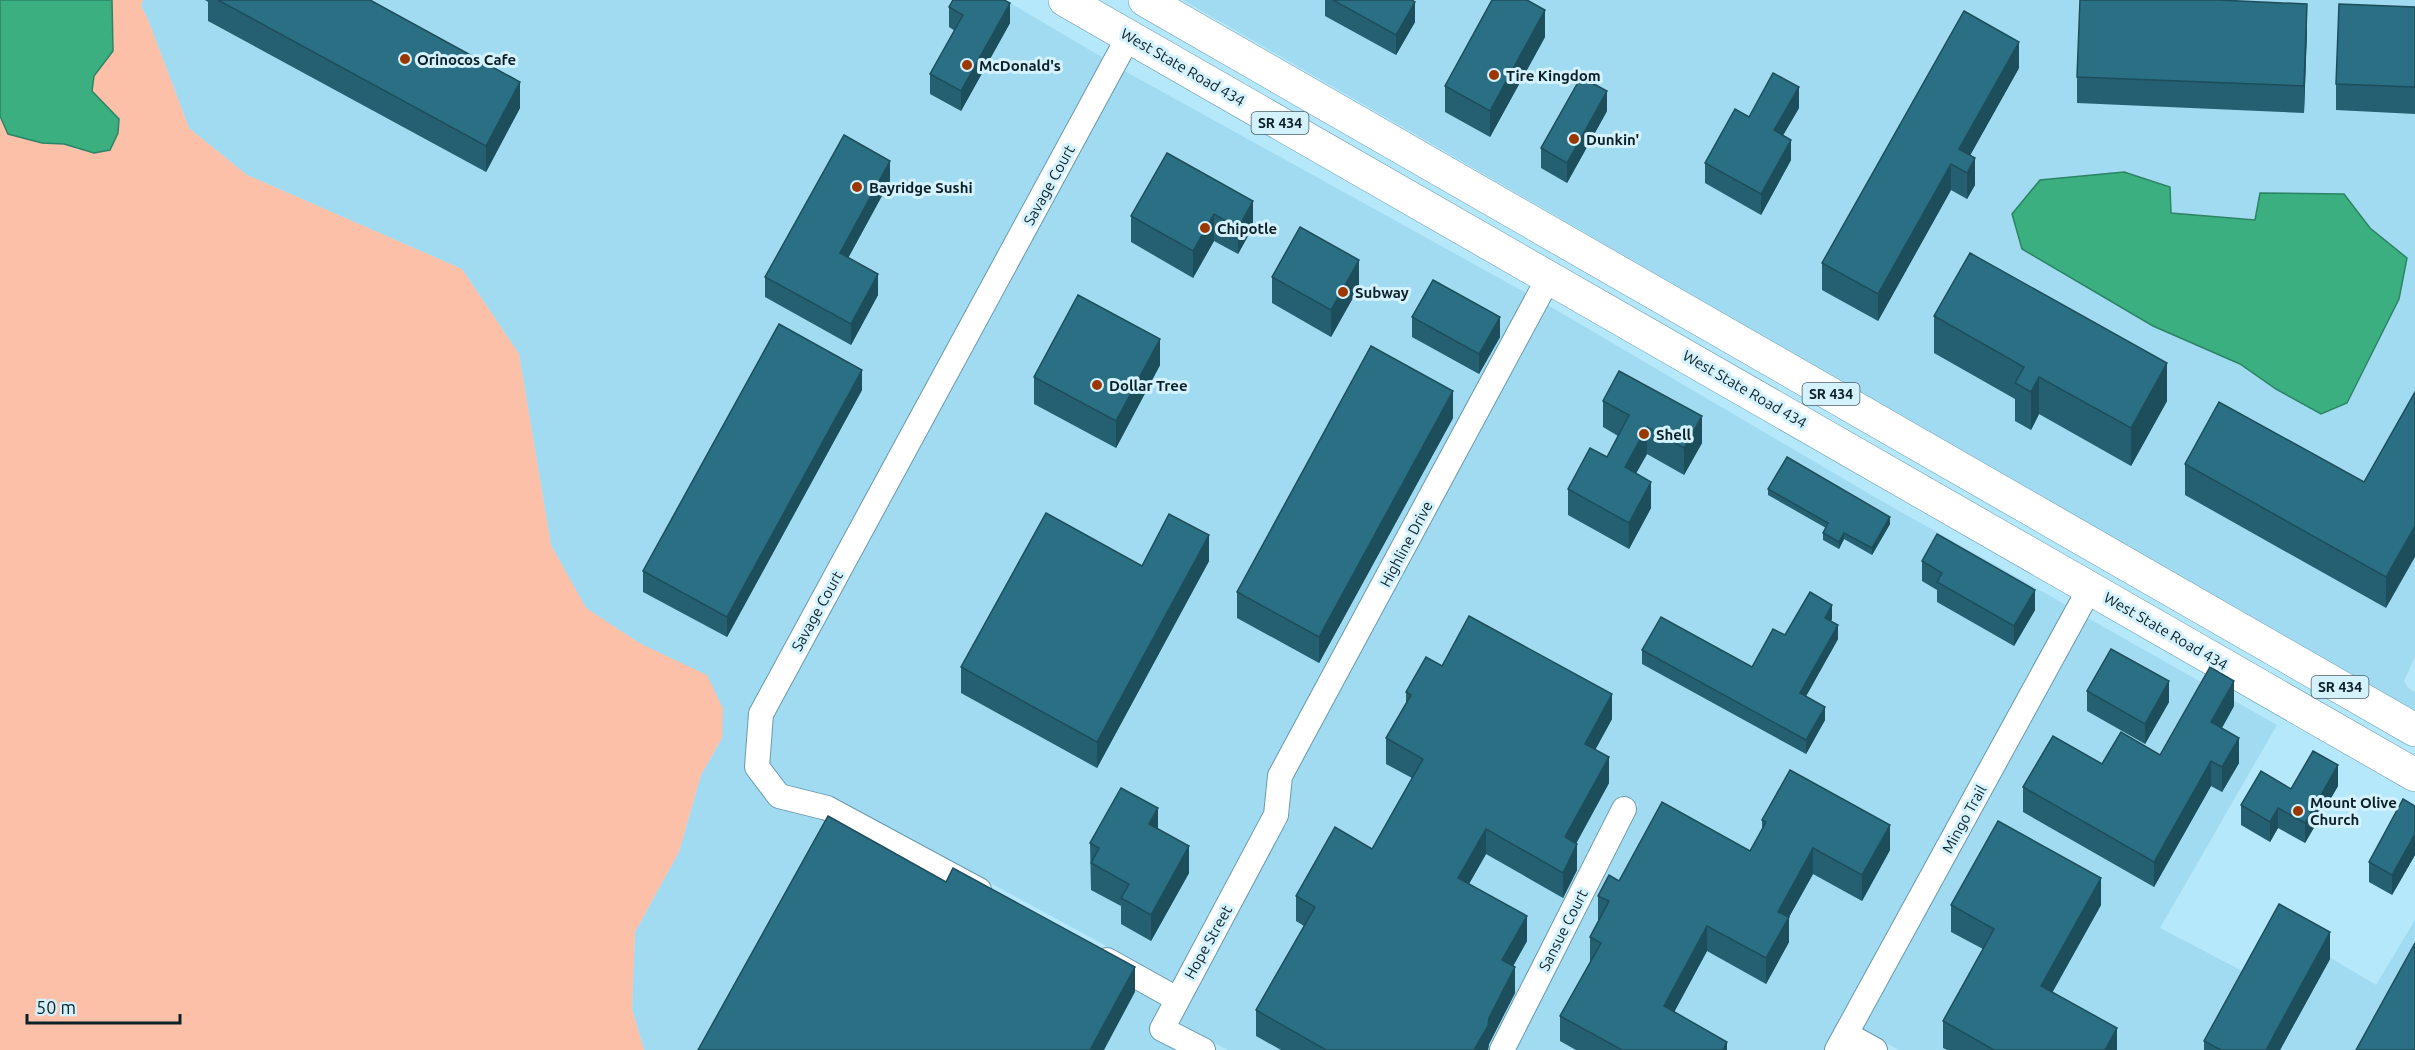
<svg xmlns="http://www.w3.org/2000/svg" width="2415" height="1050" viewBox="0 0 2415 1050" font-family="Ubuntu,sans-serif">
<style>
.built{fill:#a1dbf1;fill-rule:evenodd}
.green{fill:#fcc0a9}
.water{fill:#3baf80;stroke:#2d8465;stroke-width:1.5}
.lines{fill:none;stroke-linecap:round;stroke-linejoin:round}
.street-casing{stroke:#6999aa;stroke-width:26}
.primary-casing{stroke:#6999aa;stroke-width:34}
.street{stroke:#fff;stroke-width:24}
.primary{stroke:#fff;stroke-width:33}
.wall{fill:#245f72}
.shaded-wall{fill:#1d4e5c}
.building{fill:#2a6f84;stroke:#1d4e5c;stroke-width:1.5}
.poi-dot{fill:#9b3700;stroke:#d4f2fd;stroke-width:2}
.labels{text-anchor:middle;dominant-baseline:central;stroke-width:6;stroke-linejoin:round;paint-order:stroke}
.shield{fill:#d4f2fd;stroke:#485f67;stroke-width:1.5}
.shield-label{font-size:14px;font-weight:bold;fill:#0c2027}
.poi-label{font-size:15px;font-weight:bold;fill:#0c2027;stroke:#d4f2fd;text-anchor:start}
.street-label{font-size:15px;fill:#0c2027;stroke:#d4f2fd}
</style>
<rect width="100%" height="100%" fill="#b5e8fb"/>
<g class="built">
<polygon points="143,0 1005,0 1105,59 752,709 749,775 771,804 776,807 823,819 1163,1004 1177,1050 644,1050 632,1009 635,932 679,852 701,775 722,738 641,644 586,609 551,545 519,354 462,269 247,175 189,128 147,17 141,6"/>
<path d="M1183,0h1232v657l-11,24 4,7 7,4v21zM2170,187l1,26 85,7 87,-26 27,34 37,30 -86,156 -45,-25 -36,-25 -87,-38 -130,-77z"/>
<polygon points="1123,70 1528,294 1266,812 1174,983 833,797 786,786 768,762 771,716"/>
<polygon points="1546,304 1878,499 2068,606 1825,1050 1514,1050 1639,804 1620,795 1491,1050 1228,1050 1177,1023 1282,826 1286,826 1291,809 1288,807 1291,779"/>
<polygon points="2086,617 2277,725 2160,928 2254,977 2277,926 2376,985 2415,920 2415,1050 1899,1050 1861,1029"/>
</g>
<polygon class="green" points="112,0 143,0 141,6 147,17 189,128 247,175 462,269 519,354 551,545 586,608 641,644 707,675 723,709 722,738 701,775 679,852 635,932 632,1009 644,1050 0,1050 0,116 9,134 42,143 64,144 79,150 104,105 92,92 94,76 113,51"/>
<g class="water">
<polygon points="0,0 112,0 113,51 94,76 92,91 119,119 118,133 110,150 94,153 64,144 42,143 8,134 0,116"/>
<polygon points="2124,172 2170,187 2171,213 2255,220 2260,193 2344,194 2370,228 2407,258 2399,299 2347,403 2321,414 2276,389 2240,364 2153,326 2022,249 2012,214 2040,180"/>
</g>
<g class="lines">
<g class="street-casing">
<g id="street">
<polyline points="979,890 827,808 779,796 757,767 761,714 1129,36"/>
<polyline points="1107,960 1177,999"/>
<polyline points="1846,1034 1875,1050"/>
<polyline points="1203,1050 1162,1029 1276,815 1280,776 1549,277"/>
<polyline points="1502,1050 1624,809"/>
<polyline points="1837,1050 2090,588"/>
</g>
</g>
<g class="primary-casing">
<g id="primary">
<polyline points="1065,0 2415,775"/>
<polyline points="1145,0 2415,730"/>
</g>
</g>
<use href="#street" class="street"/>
<use href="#primary" class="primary"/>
</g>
<g class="wall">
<polygon points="205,0 370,0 520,108 486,172 208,21 208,2"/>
<polygon points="1325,0 1412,0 1415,22 1396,55 1325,16"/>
<polygon points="949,7 1010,23 961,111 930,94 930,74 955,31 949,27"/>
<polygon points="2415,7 2415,114 2336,110 2336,84"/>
<polygon points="2307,30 2304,113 2077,103 2077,77"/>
<polygon points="1545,37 1490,137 1445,112 1445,86"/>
<polygon points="2019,68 1970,155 1975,185 1967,199 1951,190 1878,321 1822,290 1822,263"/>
<polygon points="1799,108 1783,135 1791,160 1761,215 1705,183 1705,163 1749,117"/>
<polygon points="1607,111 1567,183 1541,168 1541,148"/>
<polygon points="1167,153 1253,227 1238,254 1214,241 1193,278 1131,242 1131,216"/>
<polygon points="890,181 848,258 878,295 851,345 765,297 765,277"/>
<polygon points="1272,277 1359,287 1331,337 1272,303"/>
<polygon points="1934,316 2167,401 2131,466 2039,414 2031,430 2015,421 2015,399 1934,353"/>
<polygon points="1412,317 1500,337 1479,374 1412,337"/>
<polygon points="1160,365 1116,448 1034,404 1034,377"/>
<polygon points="862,390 727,637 643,592 643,571"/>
<polygon points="2415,392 2386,608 2185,495 2185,464 2364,482"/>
<polygon points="1603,401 1702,443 1684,475 1647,454 1636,473 1651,508 1629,549 1568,515 1568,489 1607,457 1618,436 1603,427"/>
<polygon points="1453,418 1319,663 1237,618 1237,592"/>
<polygon points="1768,489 1890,524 1872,555 1844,539 1839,549 1823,540 1823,533 1826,528 1768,495"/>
<polygon points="1209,561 1097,768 961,693 961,667 1142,566"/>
<polygon points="1922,561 2035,610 2014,646 1937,602 1937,590 1922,581"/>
<polygon points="1832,619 1831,621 1838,639 1806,696 1825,720 1806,754 1642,664 1642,650 1752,667 1785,635"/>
<polygon points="1442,666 1612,719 1595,749 1609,783 1576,844 1577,870 1563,898 1486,854 1469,884 1527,941 1513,966 1515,993 1489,1044 1488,1050 1281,1050 1256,1036 1256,1010 1304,926 1296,921 1296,896 1372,849 1412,778 1386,764 1386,738 1406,704 1406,692"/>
<polygon points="2087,691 2169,702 2145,744 2087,711"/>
<polygon points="2234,706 2222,728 2239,763 2222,792 2211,786 2154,887 2023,812 2023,787 2102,764 2160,755"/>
<polygon points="2338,786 2305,843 2278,828 2270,842 2241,825 2241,805 2291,789"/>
<polygon points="2415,806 2415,855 2392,895 2369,882 2369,862"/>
<polygon points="1762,820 1890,850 1862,901 1813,874 1789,917 1789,942 1766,984 1707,951 1674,1012 1727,1050 1576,1050 1560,1041 1560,1016 1590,962 1590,937 1598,921 1598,896 1619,881 1750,851 1762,830"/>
<polygon points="1158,829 1189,873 1151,941 1121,924 1121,906 1091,890 1090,843"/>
<polygon points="1951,905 2101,905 2052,992 2117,1050 1947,1050 1943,1048 1943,1021 1983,949 1951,932"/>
<polygon points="2330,959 2280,1050 2204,1050 2204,1041"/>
</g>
<g class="shaded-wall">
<polygon points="1415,2 1415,22 1396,55 1396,35"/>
<polygon points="1010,3 1010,23 961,111 961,91"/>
<polygon points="2307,4 2307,30 2304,113 2304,86"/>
<polygon points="1545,10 1545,37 1490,137 1490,111"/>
<polygon points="2019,42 2019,68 1962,170 1959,149"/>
<polygon points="520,82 520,108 486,172 486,146"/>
<polygon points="1799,87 1799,108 1774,151 1774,130"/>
<polygon points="1607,91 1607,111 1567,183 1567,163"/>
<polygon points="1791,140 1791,160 1761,215 1761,194"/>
<polygon points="1975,158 1975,185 1967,199 1967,173"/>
<polygon points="890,161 890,181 840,273 840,253"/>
<polygon points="1951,164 1951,190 1878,321 1878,294"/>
<polygon points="1253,201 1253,227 1238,254 1238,228"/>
<polygon points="1214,214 1214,241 1193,278 1193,251"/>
<polygon points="1359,260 1359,287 1331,337 1331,310"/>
<polygon points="878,274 878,295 851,345 851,324"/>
<polygon points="1500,317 1500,337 1479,374 1479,354"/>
<polygon points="1160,339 1160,365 1116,448 1116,421"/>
<polygon points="2167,363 2167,401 2131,466 2131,428"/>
<polygon points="862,370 862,390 727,637 727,617"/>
<polygon points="2039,377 2039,414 2031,430 2031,392"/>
<polygon points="1453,391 1453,418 1319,663 1319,637"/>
<polygon points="1702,416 1702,443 1684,475 1684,448"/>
<polygon points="1647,427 1647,454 1625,493 1625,467"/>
<polygon points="1651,482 1651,508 1629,549 1629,523"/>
<polygon points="1890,517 1890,524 1872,555 1872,548"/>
<polygon points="2415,526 2415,557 2386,608 2386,577"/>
<polygon points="1844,533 1844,539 1839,549 1839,542"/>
<polygon points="1209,535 1209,561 1097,768 1097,742"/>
<polygon points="2035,590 2035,610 2014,646 2014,626"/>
<polygon points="1832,605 1832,619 1825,631 1825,618"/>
<polygon points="1838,625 1838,639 1800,707 1800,693"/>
<polygon points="2169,681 2169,702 2145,744 2145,724"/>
<polygon points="2234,681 2234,706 2211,747 2211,722"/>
<polygon points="1612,694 1612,719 1585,769 1585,744"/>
<polygon points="1825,707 1825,720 1806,754 1806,740"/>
<polygon points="2239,738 2239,763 2222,792 2222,767"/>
<polygon points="1609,757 1609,783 1565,863 1565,837"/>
<polygon points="2211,761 2211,786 2154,887 2154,862"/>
<polygon points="2338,765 2338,786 2305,843 2305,823"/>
<polygon points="1158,808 1158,835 1149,824"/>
<polygon points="2278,808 2278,828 2270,842 2270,822"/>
<polygon points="1890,825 1890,850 1862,901 1862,875"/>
<polygon points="1486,829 1486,854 1458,903 1458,878"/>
<polygon points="2415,834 2415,855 2392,895 2392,875"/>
<polygon points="1577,844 1577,870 1563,898 1563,873"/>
<polygon points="1189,846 1189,873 1151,941 1151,915"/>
<polygon points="1813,848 1813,874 1778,937 1778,912"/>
<polygon points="2101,878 2101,905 2041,1013 2041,986"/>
<polygon points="1527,916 1527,941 1502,986 1502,960"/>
<polygon points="1789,917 1789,942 1766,984 1766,958"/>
<polygon points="1707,926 1707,951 1664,1031 1664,1006"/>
<polygon points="2330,932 2330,959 2280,1050 2266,1050"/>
<polygon points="1135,967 1135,992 1104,1050 1090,1050"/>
<polygon points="1515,967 1515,993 1489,1044 1488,1050 1474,1050"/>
<polygon points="2117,1028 2117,1050 2105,1050"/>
<polygon points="1727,1042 1727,1050 1723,1050"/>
</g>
<g class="building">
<polygon points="218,0 370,0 520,82 486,146"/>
<polygon points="953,0 1004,0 1010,3 961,91 930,74 963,15 949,7"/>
<polygon points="1333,0 1412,0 1415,2 1396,35"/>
<polygon points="1492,0 1527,0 1545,10 1490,111 1445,86"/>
<polygon points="2080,0 2218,0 2307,4 2304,86 2077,77"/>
<polygon points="2339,4 2415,7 2415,87 2336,84"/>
<polygon points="1964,11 2019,42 1959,149 1975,158 1967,173 1951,164 1878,294 1822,263"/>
<polygon points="1773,73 1799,87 1774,130 1791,140 1761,194 1705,163 1735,109 1749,117"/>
<polygon points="1581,77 1607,91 1567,163 1541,148"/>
<polygon points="844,135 890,161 840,253 878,274 851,324 765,277"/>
<polygon points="1167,153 1253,201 1238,228 1214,214 1193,251 1131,216"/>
<polygon points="1300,227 1359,260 1331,310 1272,277"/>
<polygon points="1970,253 2167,363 2131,428 2039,377 2031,392 2015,383 2024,367 1934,316"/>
<polygon points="1433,280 1500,317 1479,354 1412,317"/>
<polygon points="1078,295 1160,339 1116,421 1034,377"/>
<polygon points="779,324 862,370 727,617 643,571"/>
<polygon points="1371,346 1453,391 1319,637 1237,592"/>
<polygon points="1619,371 1702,416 1684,448 1647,427 1625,467 1651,482 1629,523 1568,489 1590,448 1607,457 1629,415 1603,401"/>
<polygon points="2415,392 2415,526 2386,577 2185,464 2219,402 2364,482"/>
<polygon points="1787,457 1890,517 1872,548 1844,533 1839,542 1823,533 1828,523 1768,489"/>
<polygon points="1046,513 1142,566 1169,514 1209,535 1097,742 961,667"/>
<polygon points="1937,534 2035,590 2014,626 1937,582 1942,573 1922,561"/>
<polygon points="1810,592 1832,605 1825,618 1838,625 1800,693 1825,707 1806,740 1642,650 1661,617 1752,667 1773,629 1785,635"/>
<polygon points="1469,616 1612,694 1585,744 1609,757 1565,837 1577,844 1563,873 1486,829 1458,878 1527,916 1502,960 1515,967 1489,1018 1488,1026 1474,1050 1326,1050 1256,1010 1315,907 1296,896 1335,827 1372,849 1423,759 1386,738 1411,695 1406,692 1426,657 1442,666"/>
<polygon points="2111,649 2169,681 2145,724 2087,691"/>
<polygon points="2210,667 2234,681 2211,722 2239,738 2222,767 2211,761 2154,862 2023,787 2053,736 2102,764 2121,732 2160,755"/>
<polygon points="2313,751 2338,765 2305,823 2278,808 2270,822 2241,805 2261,771 2291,789"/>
<polygon points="1790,770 1890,825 1862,875 1813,848 1778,912 1789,917 1766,958 1707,926 1664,1006 1727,1042 1723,1050 1622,1050 1560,1016 1601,943 1590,937 1609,901 1598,896 1609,875 1619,881 1662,802 1750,851 1766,822 1762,820"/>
<polygon points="1121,788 1158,808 1149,824 1189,846 1151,915 1121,898 1129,884 1091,863 1099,848 1090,843"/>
<polygon points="2403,799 2415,806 2415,834 2392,875 2369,862"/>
<polygon points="828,816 946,882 953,868 1135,967 1090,1050 698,1050"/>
<polygon points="1998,821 2101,878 2041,986 2117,1028 2105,1050 1994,1050 1943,1021 1994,929 1951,905"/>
<polygon points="2279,904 2330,932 2266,1050 2221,1050 2204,1041"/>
<polygon points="2415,943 2415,1050 2356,1050"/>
</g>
<g class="poi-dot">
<circle cx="405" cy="59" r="6"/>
<circle cx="967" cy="65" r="6"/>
<circle cx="1494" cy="75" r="6"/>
<circle cx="1574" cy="139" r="6"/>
<circle cx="857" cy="187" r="6"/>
<circle cx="1205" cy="228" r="6"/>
<circle cx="1343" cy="292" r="6"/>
<circle cx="1097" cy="385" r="6"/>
<circle cx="1644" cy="434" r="6"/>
<circle cx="2298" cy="811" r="6"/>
</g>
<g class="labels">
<g class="shield">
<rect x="1251.5" y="112" width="57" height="22" rx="4.5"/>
<rect x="1802.5" y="383" width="57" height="22" rx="4.5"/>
<rect x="2311.5" y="676" width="57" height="22" rx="4.5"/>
</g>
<g class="shield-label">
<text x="1280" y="123">SR 434</text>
<text x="1831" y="394">SR 434</text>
<text x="2340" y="687">SR 434</text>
</g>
<g class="poi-label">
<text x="417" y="59">Orinocos Cafe</text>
<text x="979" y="65">McDonald's</text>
<text x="1506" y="75">Tire Kingdom</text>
<text x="1586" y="139">Dunkin'</text>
<text x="869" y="187">Bayridge Sushi</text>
<text x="1217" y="228">Chipotle</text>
<text x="1355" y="292">Subway</text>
<text x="1109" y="385">Dollar Tree</text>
<text x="1656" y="434">Shell</text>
<text x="2310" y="802">Mount Olive<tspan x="2310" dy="17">Church</tspan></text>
</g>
<g class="street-label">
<text transform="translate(1183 67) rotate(30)">West State Road 434</text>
<text transform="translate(1049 185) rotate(-61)">Savage Court</text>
<text transform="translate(1745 389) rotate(30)">West State Road 434</text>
<text transform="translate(1406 544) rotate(-62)">Highline Drive</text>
<text transform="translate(817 611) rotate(-61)">Savage Court</text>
<text transform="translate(2166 631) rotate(30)">West State Road 434</text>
<text transform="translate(1964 819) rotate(-61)">Mingo Trail</text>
<text transform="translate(1563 930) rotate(-63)">Sansue Court</text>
<text transform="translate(1208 942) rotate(-61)">Hope Street</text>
</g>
</g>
<path d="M27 1014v9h153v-9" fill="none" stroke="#0c2027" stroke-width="3"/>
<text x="36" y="1014" font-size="18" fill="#0c2027" stroke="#d4f2fd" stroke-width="4.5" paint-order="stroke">50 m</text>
</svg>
